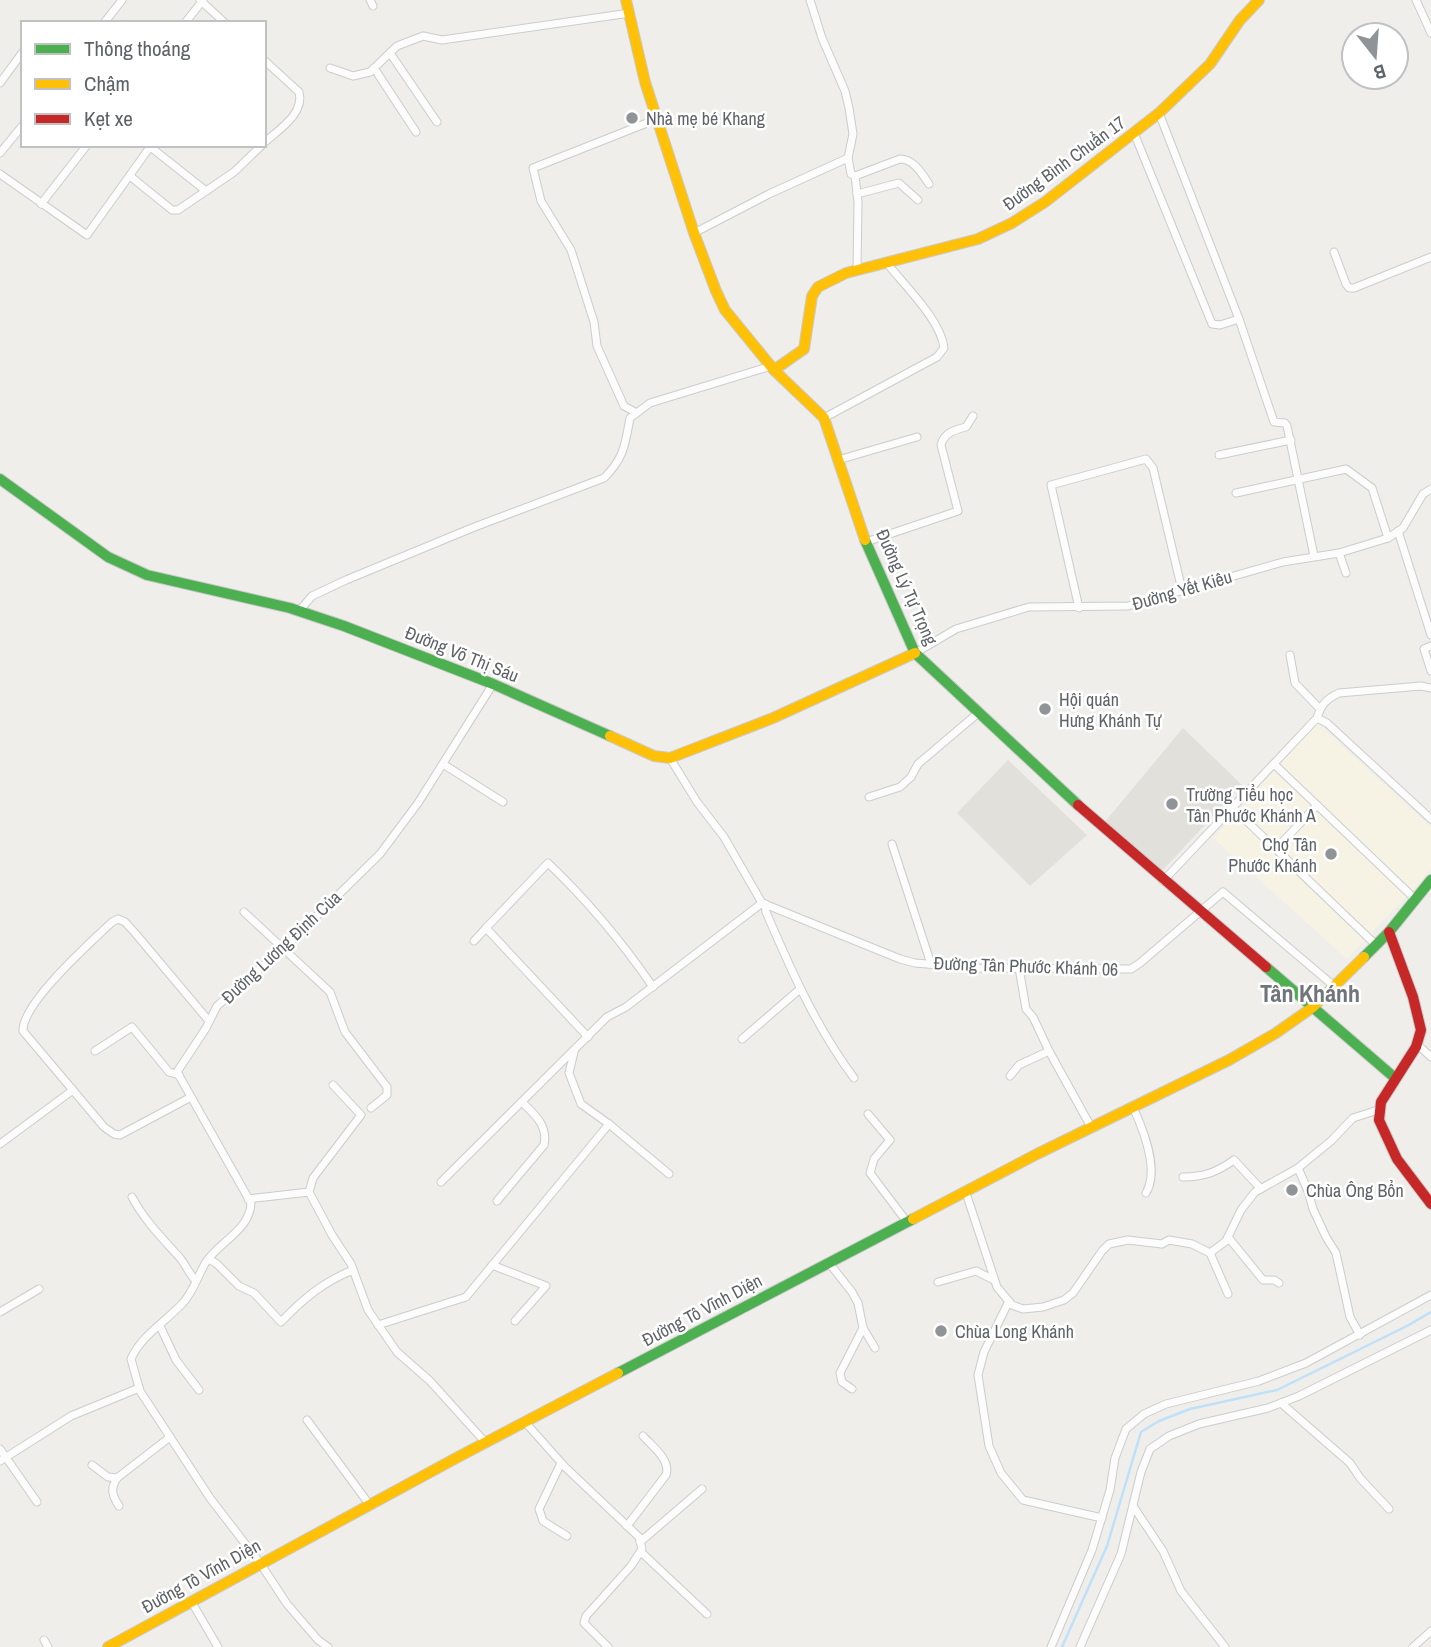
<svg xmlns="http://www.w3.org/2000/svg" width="1431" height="1647" viewBox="0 0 1431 1647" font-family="'Archivo Narrow',sans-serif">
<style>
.commercial{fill:#f7f3e4}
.education{fill:#e2e0da}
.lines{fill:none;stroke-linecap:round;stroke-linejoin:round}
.stream{stroke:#bfe0f9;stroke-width:2.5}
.street-casing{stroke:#cbcccc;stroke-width:9}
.fast-casing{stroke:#cacacb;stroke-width:12}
.slow-casing{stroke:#cacacb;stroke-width:12}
.jam-casing{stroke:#cacacb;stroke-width:12}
.street{stroke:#fdfcfc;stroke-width:7}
.fast{stroke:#4caf50;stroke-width:10}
.slow{stroke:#ffc107;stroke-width:10}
.jam{stroke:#c62828;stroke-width:10}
.poi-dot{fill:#919496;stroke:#fff;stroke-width:2.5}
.labels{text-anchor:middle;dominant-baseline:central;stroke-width:5;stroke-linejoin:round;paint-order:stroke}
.poi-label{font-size:18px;fill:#5f6368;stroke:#fff;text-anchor:start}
.street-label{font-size:18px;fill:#5f6368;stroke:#fff}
.district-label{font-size:24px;font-weight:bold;fill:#70757a;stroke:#fff}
</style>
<rect width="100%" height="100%" fill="#efeeea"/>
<polygon class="commercial" points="1317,723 1431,827 1431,870 1347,959 1213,838"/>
<g class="education">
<polygon points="1183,728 1242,785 1161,872 1104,823"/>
<polygon points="1008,760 1087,835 1030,886 957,813"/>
</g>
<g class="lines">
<polyline class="stream" points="1062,1647 1107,1546 1141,1432 1159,1421 1190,1409 1277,1390 1407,1326 1431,1312"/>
<g class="street-casing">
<g id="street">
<polyline points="200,0 225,23"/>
<polyline points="370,0 373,6"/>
<path d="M810,0l12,38 23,53 4,17 4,26 -5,24 3,16 4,2 45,-17c14,0 22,15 29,25"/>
<polyline points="1416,0 1431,33"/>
<polyline points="104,23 122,0"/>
<polyline points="185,23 203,0"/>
<polyline points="390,53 437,122"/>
<path d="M264,60l35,32c6,22 -21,38 -35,51"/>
<polyline points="330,68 353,76 370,72 397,46 423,36 442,40 630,13"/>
<polyline points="374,68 416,132"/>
<polyline points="0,83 22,53"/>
<polyline points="1159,113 1239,319 1274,422 1285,423 1287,426 1314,556"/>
<polyline points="1134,133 1212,324 1220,325 1239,319"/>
<polyline points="148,145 206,191"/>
<polyline points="0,153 23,125"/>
<polyline points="0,174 87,235 150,147"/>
<polyline points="130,176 172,210 178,210 234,172 262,145"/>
<polyline points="855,176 858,202 857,270"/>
<polyline points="857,194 899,183 918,200"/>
<polyline points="41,204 87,145"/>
<polyline points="694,233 769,194 848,158"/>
<polyline points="1334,252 1346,284 1349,288 1354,288 1431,257"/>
<polyline points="635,412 624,406 597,346 594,322 571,250 541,201 533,168 657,119"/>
<path d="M824,418l113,-61 7,-9c-3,-28 -40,-63 -58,-86"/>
<polyline points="1219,455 1291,440"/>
<polyline points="838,460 917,437"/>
<polyline points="1236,493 1346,469 1372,488 1388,538"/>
<polyline points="1398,531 1431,635"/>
<path d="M866,542l92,-31 -17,-66c3,-12 13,-15 25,-18l7,-11"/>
<polyline points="1339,553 1346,573"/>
<polyline points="1079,608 1051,485 1146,459 1153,468 1182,590"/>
<path d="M299,611l13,-15 34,-16 126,-52 132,-50c20,-20 21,-33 26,-60l20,-15 121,-37"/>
<polyline points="1431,646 1424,649 1431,671"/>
<polyline points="915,653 956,629 1029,607 1128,606 1283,562 1339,553 1388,538 1403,528 1423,494 1431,489"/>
<polyline points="1290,655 1295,683 1320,709"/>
<path d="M1317,718c4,-13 9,-19 22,-25l82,-7 10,2"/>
<polyline points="670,758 697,802 724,837 762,903 900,959 915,963 975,968 1131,969 1140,963 1223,892 1334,986"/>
<polyline points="443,764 503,802"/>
<polyline points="1274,764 1414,898"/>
<polyline points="869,797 900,787 911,777 918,764 977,714"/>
<polyline points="1233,808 1376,945"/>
<polyline points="892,844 931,964"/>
<polyline points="1276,849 1317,805"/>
<polyline points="1163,881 1317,718 1327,723 1431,819"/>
<path d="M765,904l1,8c25,58 50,115 88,166"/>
<polyline points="244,912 330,992 345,1032 387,1087 387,1095 371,1108"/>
<path d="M486,928l62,-65c40,38 74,79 105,124"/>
<polyline points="474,941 486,928 588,1037"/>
<polyline points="742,1039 800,989"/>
<polyline points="1418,1045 1431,1057"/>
<polyline points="95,1051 132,1027 169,1072 179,1075"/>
<polyline points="1049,1051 1091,1127"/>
<polyline points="574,1052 569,1073 581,1104 609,1124 669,1174"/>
<polyline points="1010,1076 1019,1065 1049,1051 1033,1017 1026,1009 1019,968"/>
<path d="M191,1097l-71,38 -6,-1 -10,-7 -81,-96c-1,-28 68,-89 89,-109l6,-3 7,3 10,11 74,88"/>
<path d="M1133,1107c10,22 27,63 13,86"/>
<polyline points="868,1114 890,1140 874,1159 870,1173 907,1222"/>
<polyline points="0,1144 73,1090"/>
<polyline points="1298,1168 1308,1191 1313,1209 1326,1237 1336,1253 1350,1317 1360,1335"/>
<path d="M1183,1177c21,0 34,-5 51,-17l27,29"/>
<polyline points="441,1182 607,1017 626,1007 762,903"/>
<polyline points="309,1192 313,1178 361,1115 333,1085"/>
<polyline points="966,1193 997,1287 1012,1305 1023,1309 1043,1307 1064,1300 1073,1293 1102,1251 1109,1244 1128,1240 1162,1244 1169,1240 1192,1244 1210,1253 1226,1241 1241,1210 1255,1192 1298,1168 1331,1141 1353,1118 1378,1110"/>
<path d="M132,1197c12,23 31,42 48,61 6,7 9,16 16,23"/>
<polyline points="248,1199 309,1192 332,1235 351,1264 368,1310 397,1352 430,1381 485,1442"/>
<path d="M497,1201l47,-56c4,-20 -9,-30 -22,-43"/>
<polyline points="1228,1237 1263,1280 1274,1280 1279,1283"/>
<polyline points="1210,1253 1228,1294"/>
<path d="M209,1259l8,5 22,22 15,7 27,29c22,-23 42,-40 72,-52"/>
<polyline points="829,1263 852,1292 858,1303 863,1328 875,1348"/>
<polyline points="492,1265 546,1286 515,1321"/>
<polyline points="938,1282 976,1271 994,1280"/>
<polyline points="1009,1301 984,1352 978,1375 989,1446 1001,1473 1023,1500 1102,1518"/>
<polyline points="0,1312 39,1289"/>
<polyline points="378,1325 466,1297 609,1124"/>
<polyline points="160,1326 176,1360 199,1390"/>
<polyline points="852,1389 842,1382 840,1373 863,1328"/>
<polyline points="1281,1403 1350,1463 1360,1478 1389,1509"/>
<polyline points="307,1420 369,1504"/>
<polyline points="525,1422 565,1467 639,1537 642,1549 631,1566 586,1616 584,1623 608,1647"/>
<polyline points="0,1449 37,1502"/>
<polyline points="0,1461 71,1416 139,1388"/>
<polyline points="561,1463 539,1509 543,1521 567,1536"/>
<polyline points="92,1465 108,1477 117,1478"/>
<path d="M119,1506c-7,-11 -9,-17 -2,-28l53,-41"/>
<polyline points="1133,1506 1163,1551 1181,1591 1225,1647"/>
<path d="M627,1526l39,-51c5,-15 -13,-28 -23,-39"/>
<polyline points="640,1542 702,1489"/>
<polyline points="641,1552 707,1614"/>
<polyline points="191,1601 218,1647"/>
<polyline points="44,1640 48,1647"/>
<path d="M328,1647l-10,-7 -31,-36 -27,-41 -50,-65 -70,-107 -9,-32c10,-23 34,-37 51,-55 11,-11 16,-29 24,-42 14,-21 44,-32 45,-59l-74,-131 29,-44 11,-22 67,-58 96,-94 38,-51 75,-119"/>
<polyline points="1051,1647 1092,1550 1110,1490 1115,1458 1126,1429 1144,1414 1166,1404 1259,1381 1306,1363 1431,1295"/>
<polyline points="1080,1647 1121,1554 1141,1472 1150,1449 1169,1436 1199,1424 1268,1408 1299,1396 1431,1330"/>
<polyline points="1413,1647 1431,1631"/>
</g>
</g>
<g class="fast-casing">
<g id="fast">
<polyline points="0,479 108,557 147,575 290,608 344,626 493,684 610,736"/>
<polyline points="865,540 915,653 1078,805"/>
<polyline points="1364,957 1389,932 1431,880"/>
<polyline points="1266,967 1395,1078"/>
<polyline points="618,1373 913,1219"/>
</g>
</g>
<g class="slow-casing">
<g id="slow">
<polyline points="626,0 645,82 694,233 716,291 725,310 774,370 824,418 865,540"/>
<polyline points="774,370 804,349 812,296 818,287 846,273 978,239 1012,223 1045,202 1159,113 1210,64 1240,20 1259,0"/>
<polyline points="610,736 654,756 670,758 773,718 915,653"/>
<polyline points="913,1219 1037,1154 1229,1060 1276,1033 1313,1007 1364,957"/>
<polyline points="108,1647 458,1457 618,1373"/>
</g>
</g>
<g class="jam-casing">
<g id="jam">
<polyline points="1078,805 1266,967"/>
<polyline points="1389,932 1413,997 1421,1030 1416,1047 1381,1102 1379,1120 1397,1159 1431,1204"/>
</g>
</g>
<use href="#street" class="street"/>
<use href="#fast" class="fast"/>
<use href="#slow" class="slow"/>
<use href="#jam" class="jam"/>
</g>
<g class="poi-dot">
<circle cx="632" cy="118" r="7"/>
<circle cx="1045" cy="709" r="7"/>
<circle cx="1172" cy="804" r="7"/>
<circle cx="1331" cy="854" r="7"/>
<circle cx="1292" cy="1190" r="7"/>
<circle cx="941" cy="1331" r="7"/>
</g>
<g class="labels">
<g class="poi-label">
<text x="646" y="118">Nhà mẹ bé Khang</text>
<text x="1059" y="699">Hội quán<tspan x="1059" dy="21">Hưng Khánh Tự</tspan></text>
<text x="1186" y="794">Trường Tiểu học<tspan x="1186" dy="21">Tân Phước Khánh A</tspan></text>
<text x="1317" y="844" text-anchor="end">Chợ Tân<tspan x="1317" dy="21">Phước Khánh</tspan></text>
<text x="1306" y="1190">Chùa Ông Bổn</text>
<text x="955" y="1331">Chùa Long Khánh</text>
</g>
<g class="street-label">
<text transform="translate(1064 163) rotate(-36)">Đường Bình Chuẩn 17</text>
<text transform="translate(907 587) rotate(66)">Đường Lý Tự Trọng</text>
<text transform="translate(1182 590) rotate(-16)">Đường Yết Kiêu</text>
<text transform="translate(462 654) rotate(22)">Đường Võ Thị Sáu</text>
<text transform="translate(281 947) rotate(-43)">Đường Lương Định Của</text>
<text transform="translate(1026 966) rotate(2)">Đường Tân Phước Khánh 06</text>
<text transform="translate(702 1310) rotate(-28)">Đường Tô Vĩnh Diện</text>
<text transform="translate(201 1576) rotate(-29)">Đường Tô Vĩnh Diện</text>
</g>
<g class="district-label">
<text x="1310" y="993">Tân Khánh</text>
</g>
</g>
<rect x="21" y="21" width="245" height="126" fill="#ffffff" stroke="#bfc1c3" stroke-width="2"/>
<rect x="35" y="44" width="35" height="10" fill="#4caf50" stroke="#bfc1c3" stroke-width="2"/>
<text x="84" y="56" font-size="21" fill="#5f6368">Thông thoáng</text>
<rect x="35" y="79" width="35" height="10" fill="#ffc107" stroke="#bfc1c3" stroke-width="2"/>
<text x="84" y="91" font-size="21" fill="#5f6368">Chậm</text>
<rect x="35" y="114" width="35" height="10" fill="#c62828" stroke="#bfc1c3" stroke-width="2"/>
<text x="84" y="126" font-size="21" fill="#5f6368">Kẹt xe</text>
<g transform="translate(1375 56) rotate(163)"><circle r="33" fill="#ffffff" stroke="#bfc1c3" stroke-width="2"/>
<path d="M0-5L12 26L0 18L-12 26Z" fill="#919496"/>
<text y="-10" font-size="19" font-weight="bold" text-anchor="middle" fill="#5f6368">B</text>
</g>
</svg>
